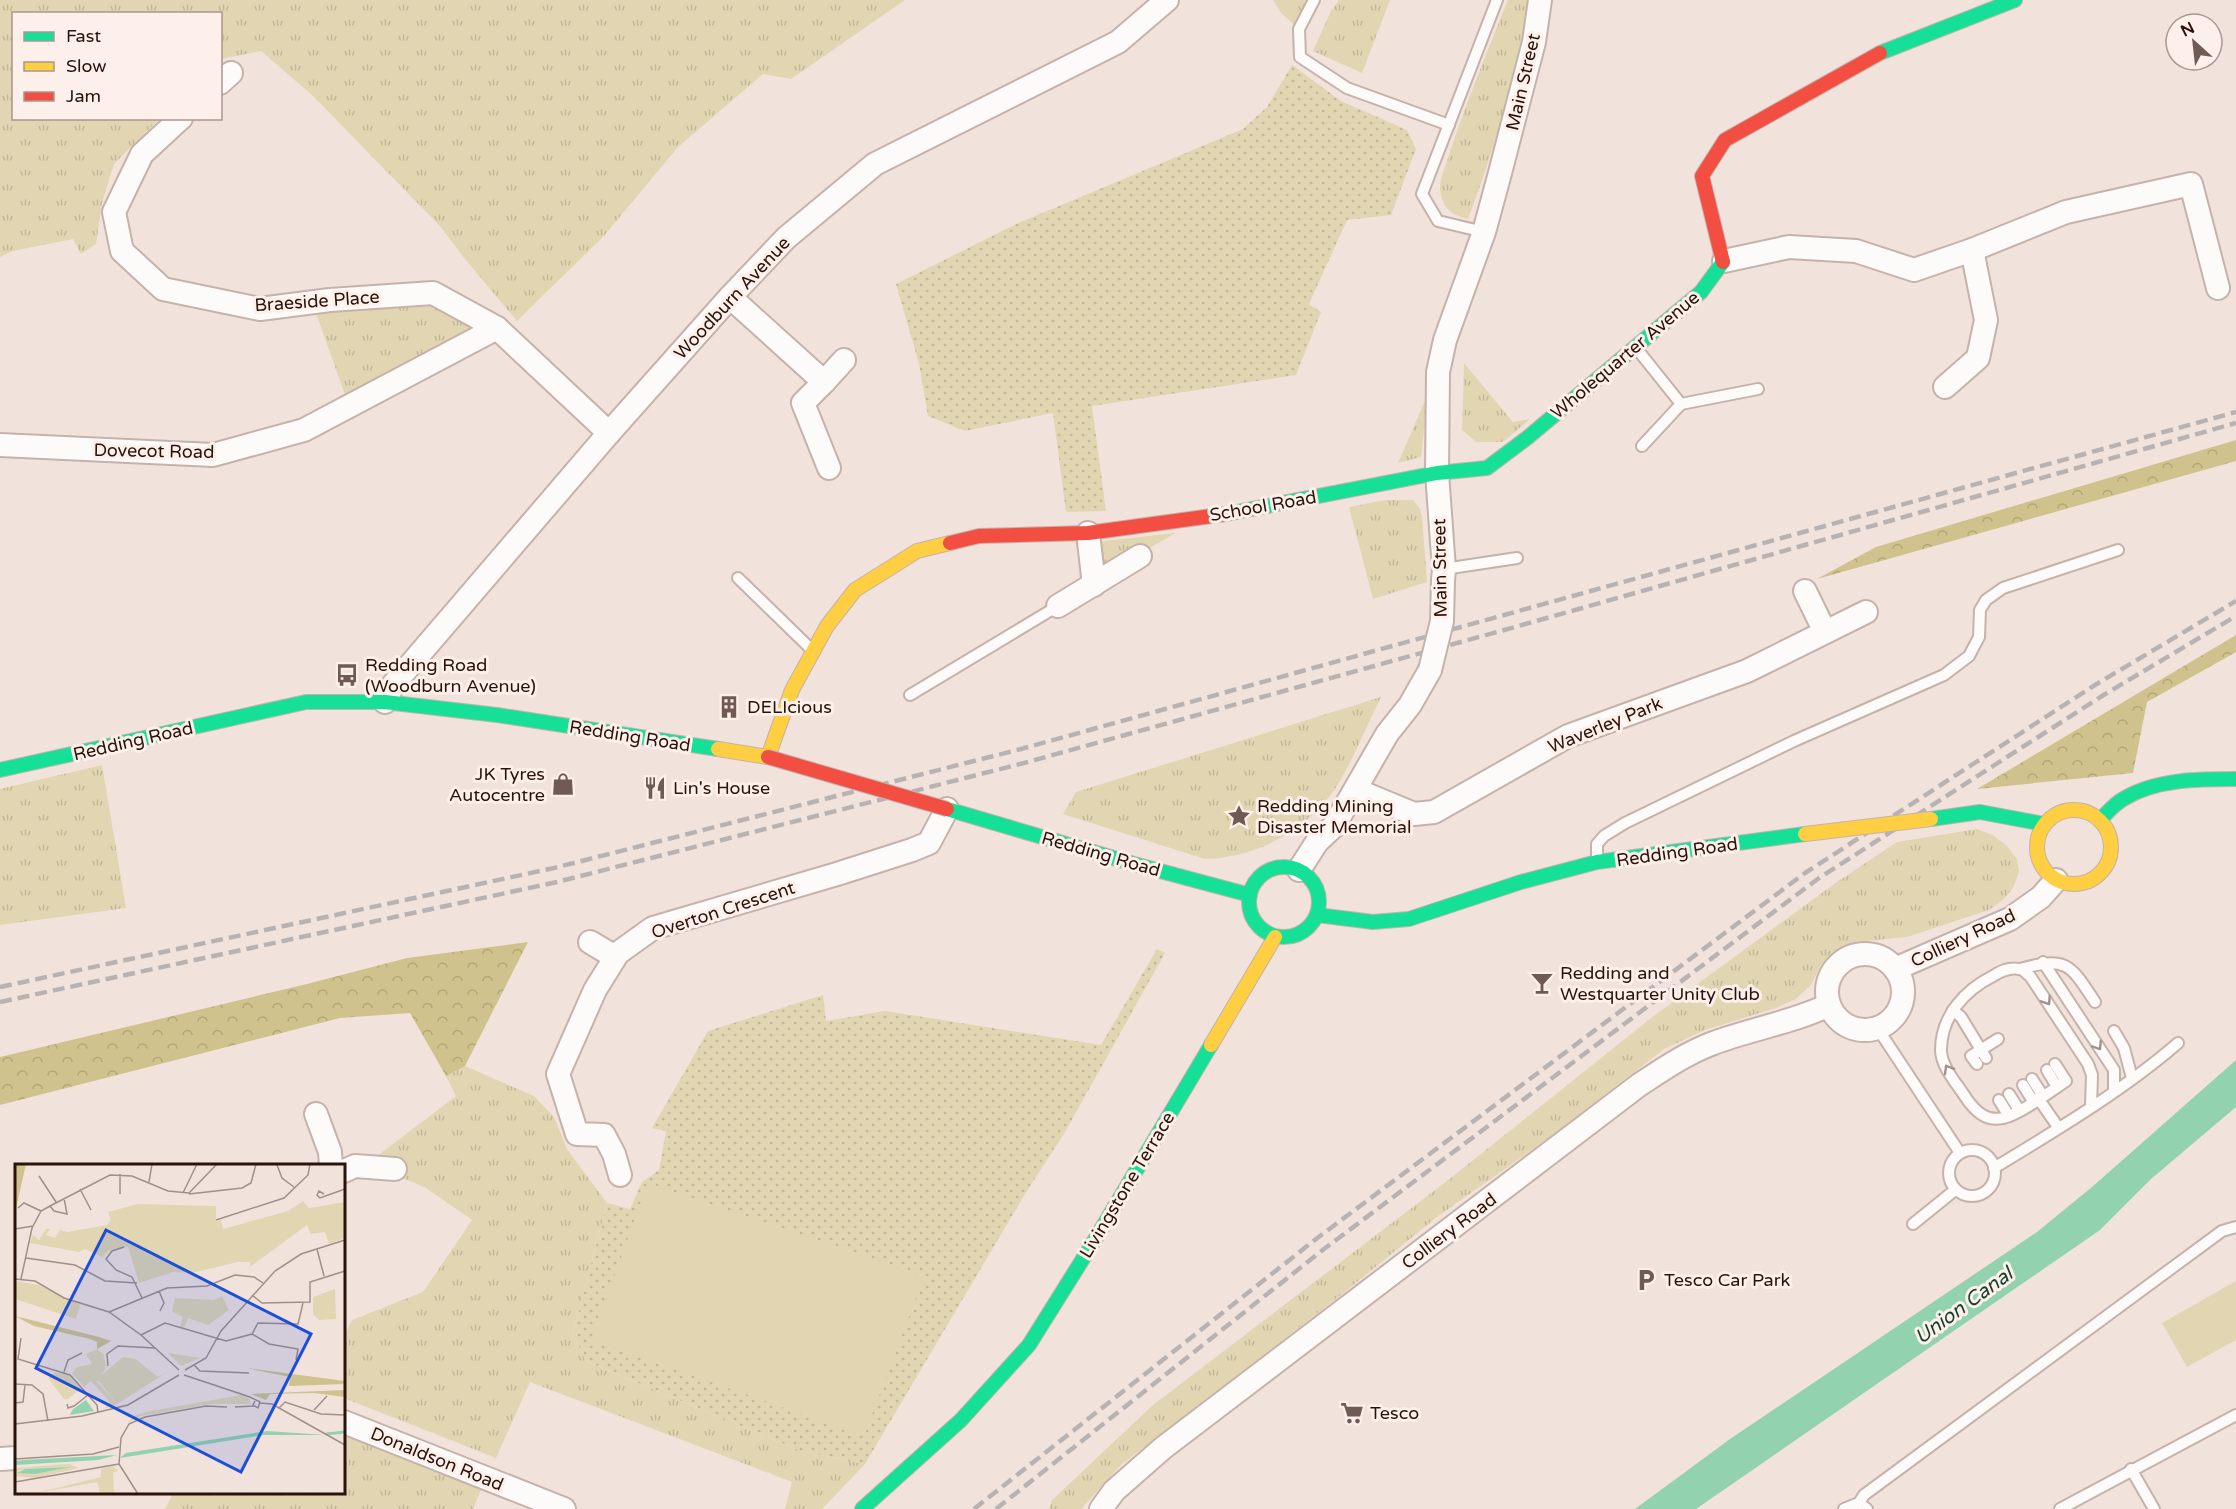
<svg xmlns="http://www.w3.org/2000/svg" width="2236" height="1509" viewBox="0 0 2236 1509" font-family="'Varela Round',sans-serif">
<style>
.grass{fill:url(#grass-tufts)}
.forest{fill:url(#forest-crowns)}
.park{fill:url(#park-dots)}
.pitch{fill:#e2d6b2}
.water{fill:#93d2af}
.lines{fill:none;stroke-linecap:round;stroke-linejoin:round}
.lane-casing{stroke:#c5b2ab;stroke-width:14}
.street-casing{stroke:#c5b2ab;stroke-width:26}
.fast-casing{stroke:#c5b2ab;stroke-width:16}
.slow-casing{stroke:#c5b2ab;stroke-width:16}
.jam-casing{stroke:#c5b2ab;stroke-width:16}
.lane{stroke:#fdfbfa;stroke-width:10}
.street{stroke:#fdfbfa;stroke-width:22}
.fast{stroke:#16e098;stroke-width:14}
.slow{stroke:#ffcf43;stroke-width:14}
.jam{stroke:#f24e42;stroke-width:14}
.rail{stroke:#b8b3b2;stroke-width:4.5;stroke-dasharray:12 6;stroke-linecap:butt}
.street-bridge-casing{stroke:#c5b2ab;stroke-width:26;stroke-linecap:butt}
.slow-bridge-casing{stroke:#c5b2ab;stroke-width:16;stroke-linecap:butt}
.jam-bridge-casing{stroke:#c5b2ab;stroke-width:16;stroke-linecap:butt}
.street-bridge{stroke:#fdfbfa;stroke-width:22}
.slow-bridge{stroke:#ffcf43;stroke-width:14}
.jam-bridge{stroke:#f24e42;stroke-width:14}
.oneway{stroke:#9e938e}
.labels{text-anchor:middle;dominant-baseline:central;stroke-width:6;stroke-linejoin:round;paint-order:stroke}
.street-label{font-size:18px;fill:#2a130a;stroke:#fdefea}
.poi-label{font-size:18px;fill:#2a130a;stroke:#fdefea;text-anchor:start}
.water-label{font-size:20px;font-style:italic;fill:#143e2b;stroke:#fdefea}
.inset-river{fill:none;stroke:#93d2af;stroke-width:3}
.inset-road{fill:none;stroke:#a28f88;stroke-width:1.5}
.view{fill:#1d4ed8;fill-opacity:0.15;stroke:#1d4ed8;stroke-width:3}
.inset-edge{fill:none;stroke:#2a130a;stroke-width:3}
</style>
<defs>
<pattern id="grass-tufts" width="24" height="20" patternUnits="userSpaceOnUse" patternTransform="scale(1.5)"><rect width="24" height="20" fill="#e2d6b2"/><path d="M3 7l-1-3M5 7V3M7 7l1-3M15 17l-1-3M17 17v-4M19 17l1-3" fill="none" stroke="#c2b798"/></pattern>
<pattern id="forest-crowns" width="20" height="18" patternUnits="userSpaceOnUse" patternTransform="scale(1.5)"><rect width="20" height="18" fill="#d0c28c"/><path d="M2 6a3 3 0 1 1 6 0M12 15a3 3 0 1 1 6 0" fill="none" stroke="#b3a677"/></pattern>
<pattern id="park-dots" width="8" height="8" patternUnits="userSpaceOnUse" patternTransform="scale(1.5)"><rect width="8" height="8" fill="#e2d6b2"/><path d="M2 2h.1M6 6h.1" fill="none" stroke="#c2b798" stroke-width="1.8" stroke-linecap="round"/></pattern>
</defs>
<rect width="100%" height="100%" fill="#f2e2dc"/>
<g class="grass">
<polygon points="0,0 905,0 791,79 763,74 678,147 603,237 517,321 465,259 439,225 312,95 261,51 221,59 220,14 14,14 14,118 159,119 114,164 102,203 96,244 81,254 73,239 13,251 0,257"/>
<polygon points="1273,0 1314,0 1299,29 1281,13"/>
<polygon points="1339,0 1390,0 1362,73 1313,51 1331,11"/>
<path d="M1508,0h22c-14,74 -35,148 -62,219 -18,-4 -27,-13 -28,-31 0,-11 7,-25 10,-36 17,-52 38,-102 58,-152z"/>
<polygon points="433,293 497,328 349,406 312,302"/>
<polygon points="1464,363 1513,422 1530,419 1503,442 1476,442 1462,430"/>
<polygon points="1428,394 1421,457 1398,463"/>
<polygon points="1385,500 1413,500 1420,509 1422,517 1427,582 1373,599 1349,507"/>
<path d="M1175,533c-29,18 -43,25 -76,32l-3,-23z"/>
<path d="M1381,697c-14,28 -29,66 -46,92 -29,42 -80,69 -130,70l-142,-45 13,-22z"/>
<polygon points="102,765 126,908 0,925 0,789"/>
<polygon points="1977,829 1993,835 2007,846 2017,859 2019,872 2013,888 2003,900 1989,910 1907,937 1856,942 1835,951 1821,965 1811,985 1796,999 1776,1008 1705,1030 1664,1049 1547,1139 1437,1217 1341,1295 1149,1443 1121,1465 1081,1509 1049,1509 1052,1500 1153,1405 1447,1181 1651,1018 1834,884 1897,842"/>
<polygon points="465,1066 534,1096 554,1117 567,1149 607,1203 573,1334 586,1361 801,1451 865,1464 822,1509 785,1509 792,1482 530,1382 496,1458 344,1398 344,1336 352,1320 423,1292 472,1220 426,1188 368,1163 456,1096 446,1076"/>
<polygon points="344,1436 393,1451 481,1490 473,1509 165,1509 173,1493 344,1492"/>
</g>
<g class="forest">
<polygon points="2236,440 2236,461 1817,579 1876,547"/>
<polygon points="2236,635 2236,652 2147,702 2133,773 1977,789"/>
<polygon points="528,942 465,1066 446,1076 410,1013 340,1018 0,1105 0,1057 307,984 407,958"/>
</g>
<g class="park">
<polygon points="1292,65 1341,101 1407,130 1416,149 1391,215 1347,220 1309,304 1321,312 1296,375 1092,406 1106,511 1066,512 1053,413 965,431 928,416 919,364 896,284 1016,224 1243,129 1267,107"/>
<polygon points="1157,949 1165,953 1065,1132 1025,1194 865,1464 801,1451 586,1361 573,1334 607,1203 630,1209 642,1182 659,1170 666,1131 652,1128 708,1031 823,995 826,1021 885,1011 1101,1045"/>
</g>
<g class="pitch">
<polygon points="648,1183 924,1277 864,1436 591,1340"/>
<polygon points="2236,1281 2236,1340 2187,1367 2162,1323"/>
</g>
<polygon class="water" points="2236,1060 2236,1107 2151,1179 2100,1230 1696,1509 1635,1509 1730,1439 2037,1232 2092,1187"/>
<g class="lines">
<g class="lane-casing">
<g id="lane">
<polyline points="1314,0 1299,29 1300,57 1347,88 1449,125"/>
<polyline points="1484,232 1438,221 1422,194 1497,0"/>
<polyline points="1637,349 1681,404 1758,389"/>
<polyline points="1642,446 1681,404"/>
<polyline points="1444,569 1517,558"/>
<polyline points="738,578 811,649"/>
<polyline points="910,695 1058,606"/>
<polyline points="1597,859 1597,844 1604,836 1625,823 1794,741 1944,675 1969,656 1979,637 1980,610 1986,600 2003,588 2118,550"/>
<polyline points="2043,962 2114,1070 2114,1091"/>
<path d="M2020,969c47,-13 50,-5 75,33"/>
<polyline points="1953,1010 1961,1017 1986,1058"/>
<polyline points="1878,1029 1960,1153"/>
<polyline points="2114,1031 2124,1048 2132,1078"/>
<polyline points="1977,1064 1971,1056 1998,1039"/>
<path d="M2055,1064l11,17c-15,10 -47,34 -63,37 -17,4 -28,-7 -37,-20 -8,-13 -25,-31 -25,-48 0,-34 24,-60 52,-74 8,-5 16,-9 26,-7 4,0 8,5 11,7l58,88 4,11 -1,31"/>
<polyline points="2047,1070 2057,1087"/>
<polyline points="2032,1079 2043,1096"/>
<polyline points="2023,1085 2033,1101"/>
<polyline points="2009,1094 2019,1110"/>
<polyline points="2038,1098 2058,1127"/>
<polyline points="1999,1100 2009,1116"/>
<circle cx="1972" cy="1173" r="23"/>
<path d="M1994,1168c61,-37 130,-78 184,-125"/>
<polyline points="1913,1224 1955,1190"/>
<polyline points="2131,1469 2154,1509"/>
<polyline points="1859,1503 1864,1495 2222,1231 2236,1227"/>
<polyline points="1844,1509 1859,1503 1867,1509"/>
<polyline points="2060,1509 2236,1415"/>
</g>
</g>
<g class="street-casing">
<g id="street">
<polyline points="220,83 231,73"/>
<polyline points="181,118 142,154 114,212 122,251 163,289 260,309 330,300 433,293 497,328 609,433"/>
<polyline points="1724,261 1789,247 1856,251 1914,270 1972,250 2066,212 2191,184 2218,288"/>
<polyline points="730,297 824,382 803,403 829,468"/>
<polyline points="824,382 844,360"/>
<polyline points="1945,387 1978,358 1986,320 1972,250"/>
<polyline points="0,445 213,455 304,430 497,328"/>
<polyline points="1088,533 1094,585"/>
<polyline points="1443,581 1444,569 1437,473 1438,372 1445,340 1484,232 1500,173 1534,42 1540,0"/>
<polyline points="1805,591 1825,632"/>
<polyline points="1058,606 1140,556"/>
<polyline points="385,702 393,685 609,433 730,297 786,238 875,164 1118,42 1167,0"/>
<polyline points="1356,790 1414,814 1434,812 1568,736 1747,671 1866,612"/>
<polyline points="1299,870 1317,842 1334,826 1387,734 1410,705 1430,670"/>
<polyline points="590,942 615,957"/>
<circle cx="1865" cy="992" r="38"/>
<polyline points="1895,969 2010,919 2041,897 2056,880"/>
<polyline points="316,1114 330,1152 331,1166"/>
<polyline points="344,1171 355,1166 395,1169"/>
<polyline points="620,1175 614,1154 604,1135 577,1134 558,1074 595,990 618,953 653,928 837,874 912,850 929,843 947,809"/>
<polyline points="344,1422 564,1509"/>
<polyline points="0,1459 16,1458"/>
<path d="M1101,1509l13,-18 49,-43 476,-363c23,-15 46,-31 72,-41 39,-15 80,-21 118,-39"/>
</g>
</g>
<g class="fast-casing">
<g id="fast">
<polyline points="1880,53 2015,0"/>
<polyline points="1226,514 1437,473 1487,468 1527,438 1701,292 1723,262"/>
<polyline points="0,770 306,702 385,702 497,715 718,749"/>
<polyline points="947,809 1134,864 1250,895"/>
<polyline points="1931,819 1980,812 2044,824"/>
<path d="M2100,820c8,-8 15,-17 25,-22 32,-19 75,-19 111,-19"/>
<circle cx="1284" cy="902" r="35"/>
<polyline points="1317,915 1373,922 1409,919 1521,882 1597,862 1805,834"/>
<polyline points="862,1509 961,1420 1029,1345 1096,1238 1211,1045"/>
</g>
</g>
<g class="slow-casing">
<g id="slow">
<polyline points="718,749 768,757 792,690 827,626 855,590 917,551 950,543"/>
<circle cx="2074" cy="847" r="37"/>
<polyline points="1211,1045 1275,937"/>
</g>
</g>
<g class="jam-casing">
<g id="jam">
<polyline points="1723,262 1702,176 1725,140 1880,53"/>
<polyline points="950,543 979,536 1088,533 1226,514"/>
</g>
</g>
<use href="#lane" class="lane"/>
<use href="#street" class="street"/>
<use href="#fast" class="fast"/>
<use href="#slow" class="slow"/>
<use href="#jam" class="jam"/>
<g class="rail">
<polyline points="0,987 554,868 1021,749 2236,412"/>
<polyline points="0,1002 557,882 1024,763 1515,627 2236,423"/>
<polyline points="974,1509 1316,1239 1805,873 2095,685 2236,601"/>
<polyline points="996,1509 1324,1249 1819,878 2102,696 2236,616"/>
</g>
<g class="street-bridge-casing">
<polyline id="street-bridge" points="1430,670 1442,621 1443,581"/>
</g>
<g class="slow-bridge-casing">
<polyline id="slow-bridge" points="1805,834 1931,819"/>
</g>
<g class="jam-bridge-casing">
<polyline id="jam-bridge" points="768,757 947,809"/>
</g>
<use href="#street-bridge" class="street-bridge"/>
<use href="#slow-bridge" class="slow-bridge"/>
<use href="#jam-bridge" class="jam-bridge"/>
</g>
<defs><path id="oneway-chevron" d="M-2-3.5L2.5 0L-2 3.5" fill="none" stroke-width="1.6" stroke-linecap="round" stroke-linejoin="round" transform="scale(1.5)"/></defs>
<g class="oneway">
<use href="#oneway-chevron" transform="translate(2047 1001) rotate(57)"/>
<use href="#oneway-chevron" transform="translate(2098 1046) rotate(57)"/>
<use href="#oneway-chevron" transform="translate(1948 1069) rotate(-120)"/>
</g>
<defs>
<g id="bus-bare" transform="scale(1.8)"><path d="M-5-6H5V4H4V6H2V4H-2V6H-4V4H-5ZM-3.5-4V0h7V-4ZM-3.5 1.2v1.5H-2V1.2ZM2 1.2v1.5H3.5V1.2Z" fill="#705b54" stroke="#fdefea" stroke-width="2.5" paint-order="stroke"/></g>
<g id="building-bare" transform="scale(1.8)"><path d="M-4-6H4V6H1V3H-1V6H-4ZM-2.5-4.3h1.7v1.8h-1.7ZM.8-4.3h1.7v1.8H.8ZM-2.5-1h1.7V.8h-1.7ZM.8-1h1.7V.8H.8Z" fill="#705b54" stroke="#fdefea" stroke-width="2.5" paint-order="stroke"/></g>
<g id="shop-bare" transform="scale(1.8)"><path d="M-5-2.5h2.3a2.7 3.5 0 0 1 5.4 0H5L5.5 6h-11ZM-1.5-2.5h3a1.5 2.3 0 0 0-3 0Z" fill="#705b54" stroke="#fdefea" stroke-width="2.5" paint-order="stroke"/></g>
<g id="restaurant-bare" transform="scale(1.8)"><path d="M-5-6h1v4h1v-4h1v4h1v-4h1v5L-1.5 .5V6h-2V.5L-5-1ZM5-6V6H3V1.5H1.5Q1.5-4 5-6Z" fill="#705b54" stroke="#fdefea" stroke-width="2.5" paint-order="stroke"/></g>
<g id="sight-bare" transform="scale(1.8)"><path d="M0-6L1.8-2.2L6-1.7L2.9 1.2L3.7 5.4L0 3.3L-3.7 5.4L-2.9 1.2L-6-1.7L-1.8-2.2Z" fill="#705b54" stroke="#fdefea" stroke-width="2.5" paint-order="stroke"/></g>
<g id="bar-bare" transform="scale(1.8)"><path d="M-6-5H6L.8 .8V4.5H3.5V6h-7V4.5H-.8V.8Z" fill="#705b54" stroke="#fdefea" stroke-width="2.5" paint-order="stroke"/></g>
<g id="parking-bare" transform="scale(1.8)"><path d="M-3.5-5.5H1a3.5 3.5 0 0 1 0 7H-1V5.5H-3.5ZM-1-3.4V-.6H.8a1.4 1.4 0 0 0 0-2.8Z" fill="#705b54" stroke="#fdefea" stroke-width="2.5" paint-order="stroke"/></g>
<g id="supermarket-bare" transform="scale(1.8)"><path d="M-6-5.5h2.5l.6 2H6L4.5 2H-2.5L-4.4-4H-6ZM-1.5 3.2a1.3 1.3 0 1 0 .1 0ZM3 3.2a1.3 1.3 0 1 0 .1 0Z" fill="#705b54" stroke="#fdefea" stroke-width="2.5" paint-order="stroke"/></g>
</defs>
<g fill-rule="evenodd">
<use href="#bus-bare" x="347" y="675"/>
<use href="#building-bare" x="729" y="707"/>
<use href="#shop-bare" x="563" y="784"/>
<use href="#restaurant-bare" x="655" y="788"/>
<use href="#sight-bare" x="1239" y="816"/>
<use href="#bar-bare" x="1542" y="983"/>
<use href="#parking-bare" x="1646" y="1280"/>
<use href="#supermarket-bare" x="1352" y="1413"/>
</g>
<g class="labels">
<g class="street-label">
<text transform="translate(1523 82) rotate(-77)">Main Street</text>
<text transform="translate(732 298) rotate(-47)">Woodburn Avenue</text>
<text transform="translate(317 301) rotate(-4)">Braeside Place</text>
<text transform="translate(1625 355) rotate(-40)">Wholequarter Avenue</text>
<text transform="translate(154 451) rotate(1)">Dovecot Road</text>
<text transform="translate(1263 506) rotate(-10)">School Road</text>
<text transform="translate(1440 568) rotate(-91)">Main Street</text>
<text transform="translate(1605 725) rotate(-22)">Waverley Park</text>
<text transform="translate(630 736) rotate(9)">Redding Road</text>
<text transform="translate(133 741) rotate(-13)">Redding Road</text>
<text transform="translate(1677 852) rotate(-8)">Redding Road</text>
<text transform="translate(1101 854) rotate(16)">Redding Road</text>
<text transform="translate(723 910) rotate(-18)">Overton Crescent</text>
<text transform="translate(1963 938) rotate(-25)">Colliery Road</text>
<text transform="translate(1127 1185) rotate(-59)">Livingstone Terrace</text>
<text transform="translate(1449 1231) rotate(-37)">Colliery Road</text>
<text transform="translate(437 1459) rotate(22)">Donaldson Road</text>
</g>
<g class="poi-label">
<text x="365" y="665">Redding Road<tspan x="365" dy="21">(Woodburn Avenue)</tspan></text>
<text x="747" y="707">DELIcious</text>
<text x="545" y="774" text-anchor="end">JK Tyres<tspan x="545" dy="21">Autocentre</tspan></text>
<text x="673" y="788">Lin's House</text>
<text x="1257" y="806">Redding Mining<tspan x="1257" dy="21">Disaster Memorial</tspan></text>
<text x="1560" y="973">Redding and<tspan x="1560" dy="21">Westquarter Unity Club</tspan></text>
<text x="1664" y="1280">Tesco Car Park</text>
<text x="1370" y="1413">Tesco</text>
</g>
<g class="water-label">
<text transform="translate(1964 1306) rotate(-36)">Union Canal</text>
</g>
</g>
<g transform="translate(15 1164)">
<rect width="330" height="330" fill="#f2e2dc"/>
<path d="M288,37l6,7 36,-6v36l-16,6 -4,-12 -14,2 -4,-9 -57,42v-5h-12l-46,11 -19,-1 -34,11 -11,-36 -19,3 -7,7 -17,-8 -6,3 -49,-9 3,-8 6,5 7,-11h4l-4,6 9,3 5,-8 7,2 40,-7 4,-5 -3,-8 29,-8 79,2v16l5,-2 2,9 65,-18zM0,117l24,4 41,20 -4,14 -61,-20zM320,125l1,30 -17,1 -6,-6v-17zM82,185l7,6 2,13 -9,14 20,22 -13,5 6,-7 -19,-21 -7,6 -12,-14 5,-6 15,-3 -6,-10zM153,189l32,5 -19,8zM40,209l12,1 14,15 -13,10h-4l-16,-21zM226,231l8,3 2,6h-41l-69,12 -14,8 6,-8 13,-4zM54,300l10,4 -44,10 -20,-2 1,-8zM55,303l-35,7 -18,-3 8,-2zM98,302l5,5 -5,1 1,22h-14l-3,-12 -65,12 69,-17v-8z" fill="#e2d6b2" fill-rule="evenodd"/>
<path d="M0,0h11l-11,49zM0,152l84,21 12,4 -14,8v-7l-7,-3 -56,-13zM231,204l99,13v3l-56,2 1,-9zM330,226v7l-31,-4 -44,1 -4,6 -15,-6z" fill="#d0c28c"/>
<path d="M207,132l7,14 -21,15 -20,-7 -4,10 -4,-1 3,-10 -11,-6 3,-13 39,2zM108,193l12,2 23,18 11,-6 -52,33 -20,-25z" fill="#e2d6b2"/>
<path d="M96,204l20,22 -13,12 -20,-22z" fill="#e2d6b2"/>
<path d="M71,236l8,11 -24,4 3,-6zM252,267l59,4h-62l-144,23 6,-5zM102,291l-19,5 -83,5v-4l9,-1zM56,303l-36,7 -18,-1 8,-4z" fill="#93d2af"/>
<path class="inset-river" d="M311,270l19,-2"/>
<path class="inset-road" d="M262,1l5,13 12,9M24,12l17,26M134,18l3,-18M65,25l11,21M168,29l14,-29M105,30v-20M174,30l53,-6 9,-5 5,-19M309,30l-5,-3 -2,4 3,3 25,-9M35,42l4,5 13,3 -3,-16M3,44l6,-5 17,8M201,56l68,-22 24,-23 2,-11M0,65l18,-3M109,83l-12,4 -6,8 10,11 16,7 10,21M302,85l7,27M11,94l49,7 30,16 32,2M0,115l20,2 29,17 45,14 32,23 38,35M6,115l11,-51 9,-17 9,-5 60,-31 22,1 36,15 21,2 28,-29M144,127l5,12 -4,8M237,131l10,8 48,-1v-20l35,-11M94,148l58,-24 40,-2 28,-11 19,2 9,6M237,170l17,10 29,5 -2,11M126,171l24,-12 61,18 26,-7 6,-11 40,1 5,-21M6,174l-3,21 52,16 27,30 1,8M179,201l6,6 49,2M93,202l-1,-12 11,-8 37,2M170,206l21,-12 15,-27 54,-60 26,-17 44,-14M49,208l4,-12 14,-7M169,211l66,22 10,5 -2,6 -5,-3 2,-4M0,220l17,1 11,9 5,27M0,239l8,-1 2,-17M245,239l12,1 73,41M52,240l1,4 6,-2 14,-11M220,243l19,-1M264,244l6,-6 36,12 24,1M299,246l13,-14M0,260l67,-8 46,-11 51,-30M0,295l78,-5 26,-7M0,318l104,-18M123,330l-19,-30 2,-26 8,-14 16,-7 61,-11 21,1"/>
<path class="view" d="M91,66l205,104 -70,138 -205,-104z"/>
<rect width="330" height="330" class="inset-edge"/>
</g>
<rect x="12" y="12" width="210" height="108" fill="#fdefea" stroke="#a99790" stroke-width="1.5"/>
<rect x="24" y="32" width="30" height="9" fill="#16e098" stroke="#a99790" stroke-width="1.5"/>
<text x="66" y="42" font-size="18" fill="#2a130a">Fast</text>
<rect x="24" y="62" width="30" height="9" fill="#ffcf43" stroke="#a99790" stroke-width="1.5"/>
<text x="66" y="72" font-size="18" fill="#2a130a">Slow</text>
<rect x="24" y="92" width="30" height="9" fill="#f24e42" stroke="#a99790" stroke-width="1.5"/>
<text x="66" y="102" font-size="18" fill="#2a130a">Jam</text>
<g transform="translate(2194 42) rotate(333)"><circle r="28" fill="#fdefea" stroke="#a99790" stroke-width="1.5"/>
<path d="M0-4.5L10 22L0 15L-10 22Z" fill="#705b54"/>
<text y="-9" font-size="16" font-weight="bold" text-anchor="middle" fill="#2a130a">N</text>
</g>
</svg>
